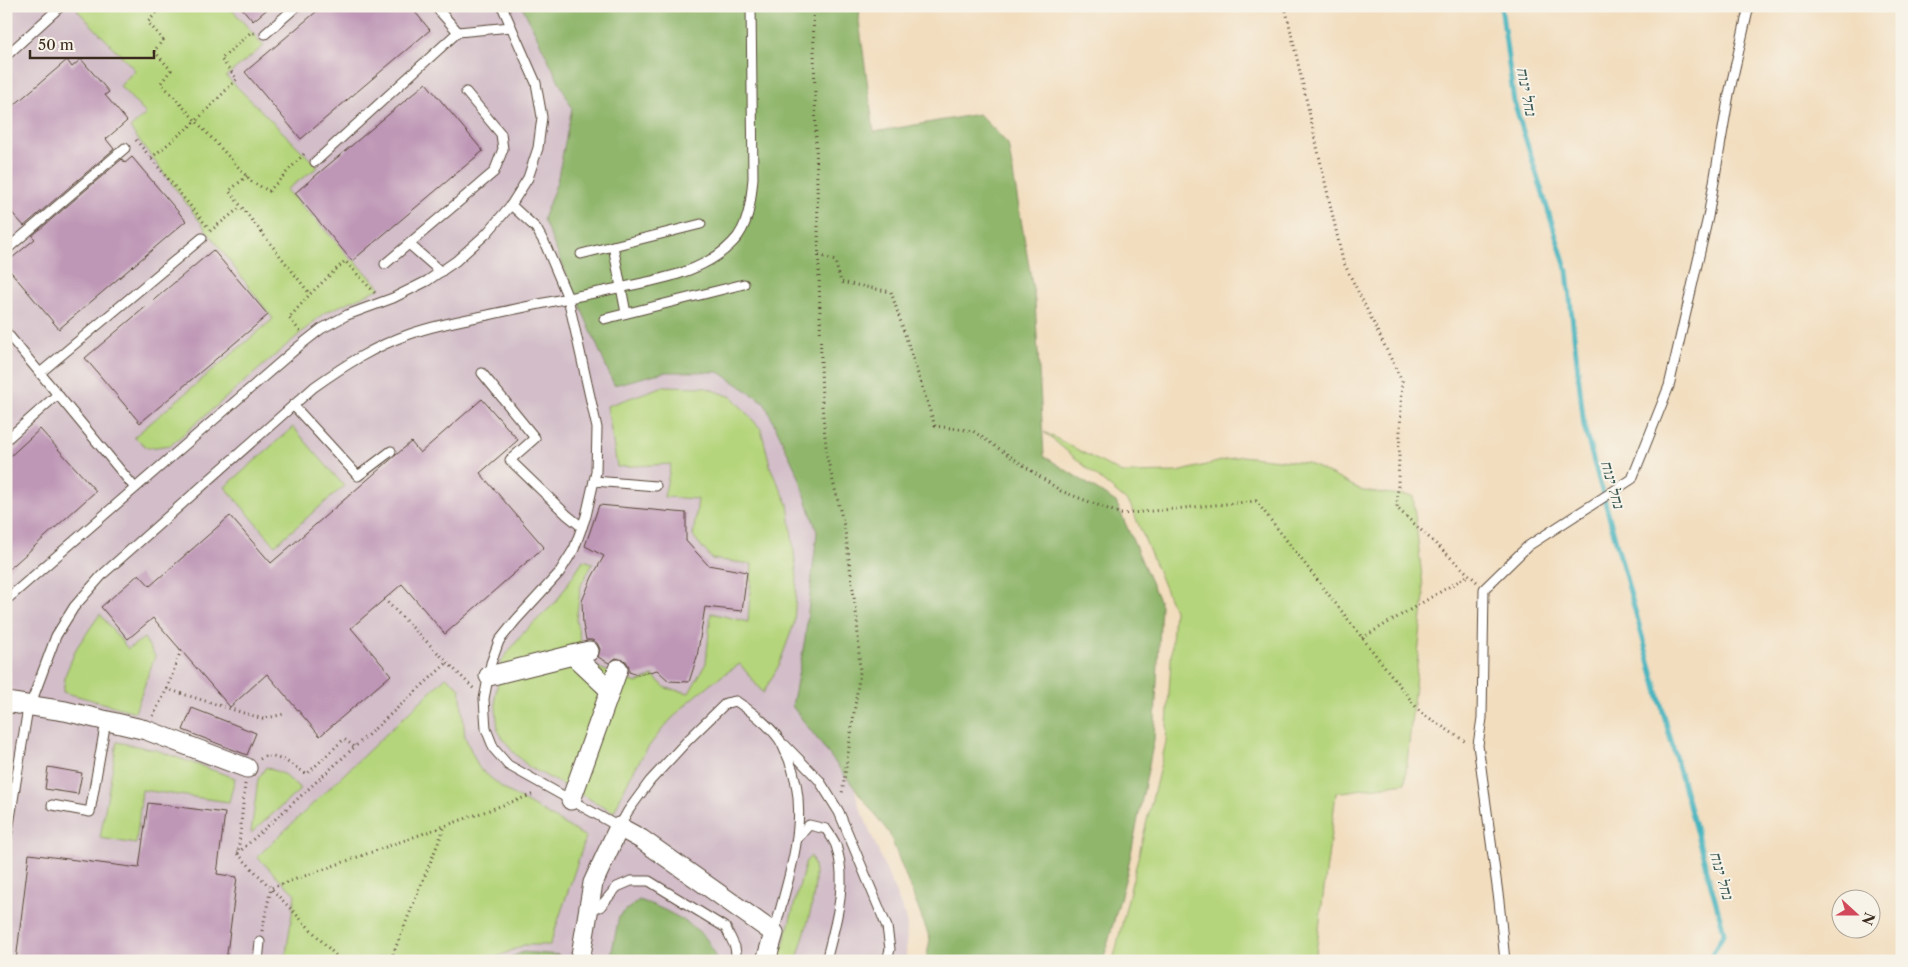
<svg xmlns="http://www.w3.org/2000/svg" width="1908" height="967" viewBox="0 0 1908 967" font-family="'Libre Caslon Text','Frank Ruhl Libre',serif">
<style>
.industrial{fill:#d2bdc8}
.green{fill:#b5d57c;stroke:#78804d}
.forest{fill:#90b66c;stroke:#667045}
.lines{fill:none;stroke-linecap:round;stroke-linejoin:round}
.stream{stroke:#44b3be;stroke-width:5}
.building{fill:#be96b6}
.lane-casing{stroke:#564536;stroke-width:11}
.street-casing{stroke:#564536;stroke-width:21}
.path{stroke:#564536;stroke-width:3;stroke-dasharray:1 4;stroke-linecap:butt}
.lane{stroke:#fff;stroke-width:9}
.street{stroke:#fff;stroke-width:19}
.labels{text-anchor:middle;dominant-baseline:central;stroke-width:4;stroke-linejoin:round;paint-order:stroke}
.water-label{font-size:16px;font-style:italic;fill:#3e5a56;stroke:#f7f3e8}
</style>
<rect width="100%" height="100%" fill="#f7f3e8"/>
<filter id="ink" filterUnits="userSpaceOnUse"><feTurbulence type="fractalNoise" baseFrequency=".02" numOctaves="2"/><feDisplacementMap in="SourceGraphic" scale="10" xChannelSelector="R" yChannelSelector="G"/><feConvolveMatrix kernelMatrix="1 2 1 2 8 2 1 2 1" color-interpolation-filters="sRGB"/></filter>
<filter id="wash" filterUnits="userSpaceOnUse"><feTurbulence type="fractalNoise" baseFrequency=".0096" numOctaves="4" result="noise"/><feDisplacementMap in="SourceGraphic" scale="20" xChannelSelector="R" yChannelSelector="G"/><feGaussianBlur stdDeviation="1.12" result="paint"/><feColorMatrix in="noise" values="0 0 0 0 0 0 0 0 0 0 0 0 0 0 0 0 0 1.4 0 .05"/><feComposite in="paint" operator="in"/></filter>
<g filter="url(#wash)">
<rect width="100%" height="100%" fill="#f2ddbe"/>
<polygon class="industrial" points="6,6 802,6 841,741 859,805 907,920 906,961 6,961"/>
<g class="green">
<polygon points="81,6 229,6 264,46 226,76 318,167 286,190 381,288 324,313 171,445 148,448 134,437 273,319 130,128 146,114 120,86 135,70 77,10"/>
<path d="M664,386l40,1 28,10 29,32 10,40 17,35 9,73 -3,47 -16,43 -15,26 -23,-29c-42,26 -80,60 -104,103 -9,14 -15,30 -22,45l-85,-45 -16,-15 -15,-21 -3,-34 7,-37 23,-29 31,-29 27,-42 10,3 -12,22 -5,35 10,43 51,20 16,-7 13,12 23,5 17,-30 5,-50 37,9 4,-58 -40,-5 -19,-23 5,-37 -34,-2 7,-33 -54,3 -10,-61z"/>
<polygon points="293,427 344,486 275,545 225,487"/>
<polygon points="1044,432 1122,473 1178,472 1241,456 1308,463 1363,491 1413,496 1424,596 1405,783 1336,793 1315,961 1113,961 1166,742 1174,610 1130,504"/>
<polygon points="100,614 128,649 144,638 155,656 135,712 63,692 66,673 77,647"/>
<path d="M446,677l14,11 5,49 14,31 25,21 82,48 -36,108h-26l-27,12v4h-78c-13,-6 -37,-7 -50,0h-84l10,-67 -38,-37z"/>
<polygon points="117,742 156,750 235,778 229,802 142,790 136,844 100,838"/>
<polygon points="266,767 283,774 301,789 251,833 258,779"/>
<path d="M811,856c12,25 -6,74 -13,100l-1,5h-18l27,-100z"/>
</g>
<g class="forest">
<polygon points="522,6 860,6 859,21 874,132 979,114 1008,144 1035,301 1044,456 1116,502 1161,605 1154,740 1127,873 1103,961 926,961 930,939 889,833 792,706 805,639 817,532 799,477 764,402 719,372 664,372 614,385 543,219 557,182 572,108"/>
<path d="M639,900c20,6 50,21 65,36 6,6 9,17 13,25h-107l9,-45z"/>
<polygon points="523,952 559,955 558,961 502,961"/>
</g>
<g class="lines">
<polyline class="stream" points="1501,6 1514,102 1567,271 1584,426 1724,932 1709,961"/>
</g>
<g id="blocks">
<g class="building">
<polygon points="240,6 271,6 253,21"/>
<polygon points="323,6 410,6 430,30 301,139 245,72"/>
<polygon points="81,59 109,92 105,95 127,121 106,139 114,149 24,226 6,206 6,112 67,60 72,67"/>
<polygon points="426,83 483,151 352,261 295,193"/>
<polygon points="132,157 186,221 59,329 6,266 6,263 35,239 32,236 122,159 125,163"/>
<polygon points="213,250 268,315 140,423 85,358"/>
<polygon points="482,399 518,440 480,473 544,547 445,634 402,584 351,628 391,675 320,736 267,674 230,707 153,618 128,639 101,607 139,574 150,586 230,516 271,563 411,442 420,453"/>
<polygon points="40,429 96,491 6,572 6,460"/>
<polygon points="599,505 686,513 686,541 708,565 747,572 742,611 705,607 697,657 689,682 669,681 657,670 638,675 629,672 629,667 626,661 616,658 609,663 598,657 600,649 597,643 592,640 586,640 583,625 582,601 592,577 604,556 585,546"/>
<polygon points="192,708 256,733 247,755 183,730"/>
<polygon points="48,767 82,773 78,794 45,789"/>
<polygon points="148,803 225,813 217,874 237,877 226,961 16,961 29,854 139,868"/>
</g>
</g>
</g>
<g filter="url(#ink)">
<use href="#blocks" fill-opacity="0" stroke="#564536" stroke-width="1"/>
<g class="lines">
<g class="lane-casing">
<g id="lane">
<polyline points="458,32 511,27"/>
<polyline points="265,34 297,6"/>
<polyline points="6,56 61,6"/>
<polyline points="315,162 458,32 435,6"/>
<path d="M511,205l25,23 9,16 23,54 29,130 -1,44 -10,44 -12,33 -15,24 -43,47 -17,21 -8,22 -7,36 2,30 8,20 14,16 111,62 9,-16 22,-30 38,-41 38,-37 10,-2c15,10 32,23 43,38 3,4 5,10 7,14 28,58 3,121 -12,180"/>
<polyline points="409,244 441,272"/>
<polyline points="613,246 626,313"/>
<polyline points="6,250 125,148"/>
<polyline points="581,254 701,224"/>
<polyline points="385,264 494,172 503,149 501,134 466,92"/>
<polyline points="604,319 744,284"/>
<polyline points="6,332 135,488"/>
<polyline points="40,373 202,238"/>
<polyline points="482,373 535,438 510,460 567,515 582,527"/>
<polyline points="293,405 358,476 391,451"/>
<polyline points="6,440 58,394"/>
<polyline points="594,481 656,486"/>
<polyline points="6,600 298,347 321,329 347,315 393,298 427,281 456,261 487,233 511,205 528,178 538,148 542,117 536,83 502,6"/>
<polyline points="785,745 819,780 839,812 887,927 890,949 887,961"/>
<polyline points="52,805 90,812 106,721"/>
<path d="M797,839l12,-14 17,4c4,6 10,13 11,20 11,37 -2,76 -11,112"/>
<path d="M6,843l21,-129 29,-78 18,-29 29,-33 211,-187c31,-22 61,-41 96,-53 25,-9 52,-14 78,-19 37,-8 74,-16 111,-23 45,-10 101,-15 134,-50 16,-16 18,-42 20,-64l-2,-172"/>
<polyline points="600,907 617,887 631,881 649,881 726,928 735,947 737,961"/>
<polyline points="258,961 260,942"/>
<polyline points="1505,961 1499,901 1478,745 1482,718 1484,589 1528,546 1632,479 1669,386 1708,217 1729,94 1749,6"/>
</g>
</g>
<g class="street-casing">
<g id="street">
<polyline points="573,655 610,690"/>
<polyline points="489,676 589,651"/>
<polyline points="6,702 65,711 146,730 247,768"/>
<polyline points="571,800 618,669"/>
<polyline points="619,827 641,839 774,933 766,961"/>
<polyline points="580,961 593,883 619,827"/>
</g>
</g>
<g class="path">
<polyline points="155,6 159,10 148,22 163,40 154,51 171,70 161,83 252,182 269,191 304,154"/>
<polyline points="813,6 822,405 827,457 845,530 857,619 860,672 842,794"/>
<polyline points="1285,6 1343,261 1402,381 1397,508 1477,582"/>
<polyline points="136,140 207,226"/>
<polyline points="151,158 196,121 237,79 221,59 250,33 255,33"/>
<polyline points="247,176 229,191 310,294 345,261 375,293"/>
<polyline points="210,231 241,207"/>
<polyline points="819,255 835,261 841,282 891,292 935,426 973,431 1061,491 1121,514 1256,501 1420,712 1466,742"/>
<polyline points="300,331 289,318 310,294"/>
<polyline points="384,599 474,689"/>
<polyline points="1362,638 1469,575"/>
<polyline points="167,689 181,650"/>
<polyline points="153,716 167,689 263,719 284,714"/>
<polyline points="260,759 266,755 284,760 307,774 344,739 355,747"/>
<polyline points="245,784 238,854 341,961"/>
<polyline points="238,853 447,663"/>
<polyline points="262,931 271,888 534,794"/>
<polyline points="391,959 445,826"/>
</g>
<use href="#lane" class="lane"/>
<use href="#street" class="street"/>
</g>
</g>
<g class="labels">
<g class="water-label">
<text transform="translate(1527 91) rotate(79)">נחל ינוח</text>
<text transform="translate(1613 484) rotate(74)">נחל ינוח</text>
<text transform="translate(1722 875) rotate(74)">נחל ינוח</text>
</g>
</g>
<rect width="1908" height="967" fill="none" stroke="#f7f3e8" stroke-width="25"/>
<g transform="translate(1856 914) rotate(111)"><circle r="24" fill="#f7f3e8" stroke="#aca397"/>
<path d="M0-4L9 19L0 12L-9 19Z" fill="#d1495b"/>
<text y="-8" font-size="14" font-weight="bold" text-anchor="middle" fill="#3b2a1e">N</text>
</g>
<path d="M30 50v8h124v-8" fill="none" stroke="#3b2a1e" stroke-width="2.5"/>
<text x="38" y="50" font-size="15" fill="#3b2a1e" stroke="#f7f3e8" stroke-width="4" paint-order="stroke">50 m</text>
</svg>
